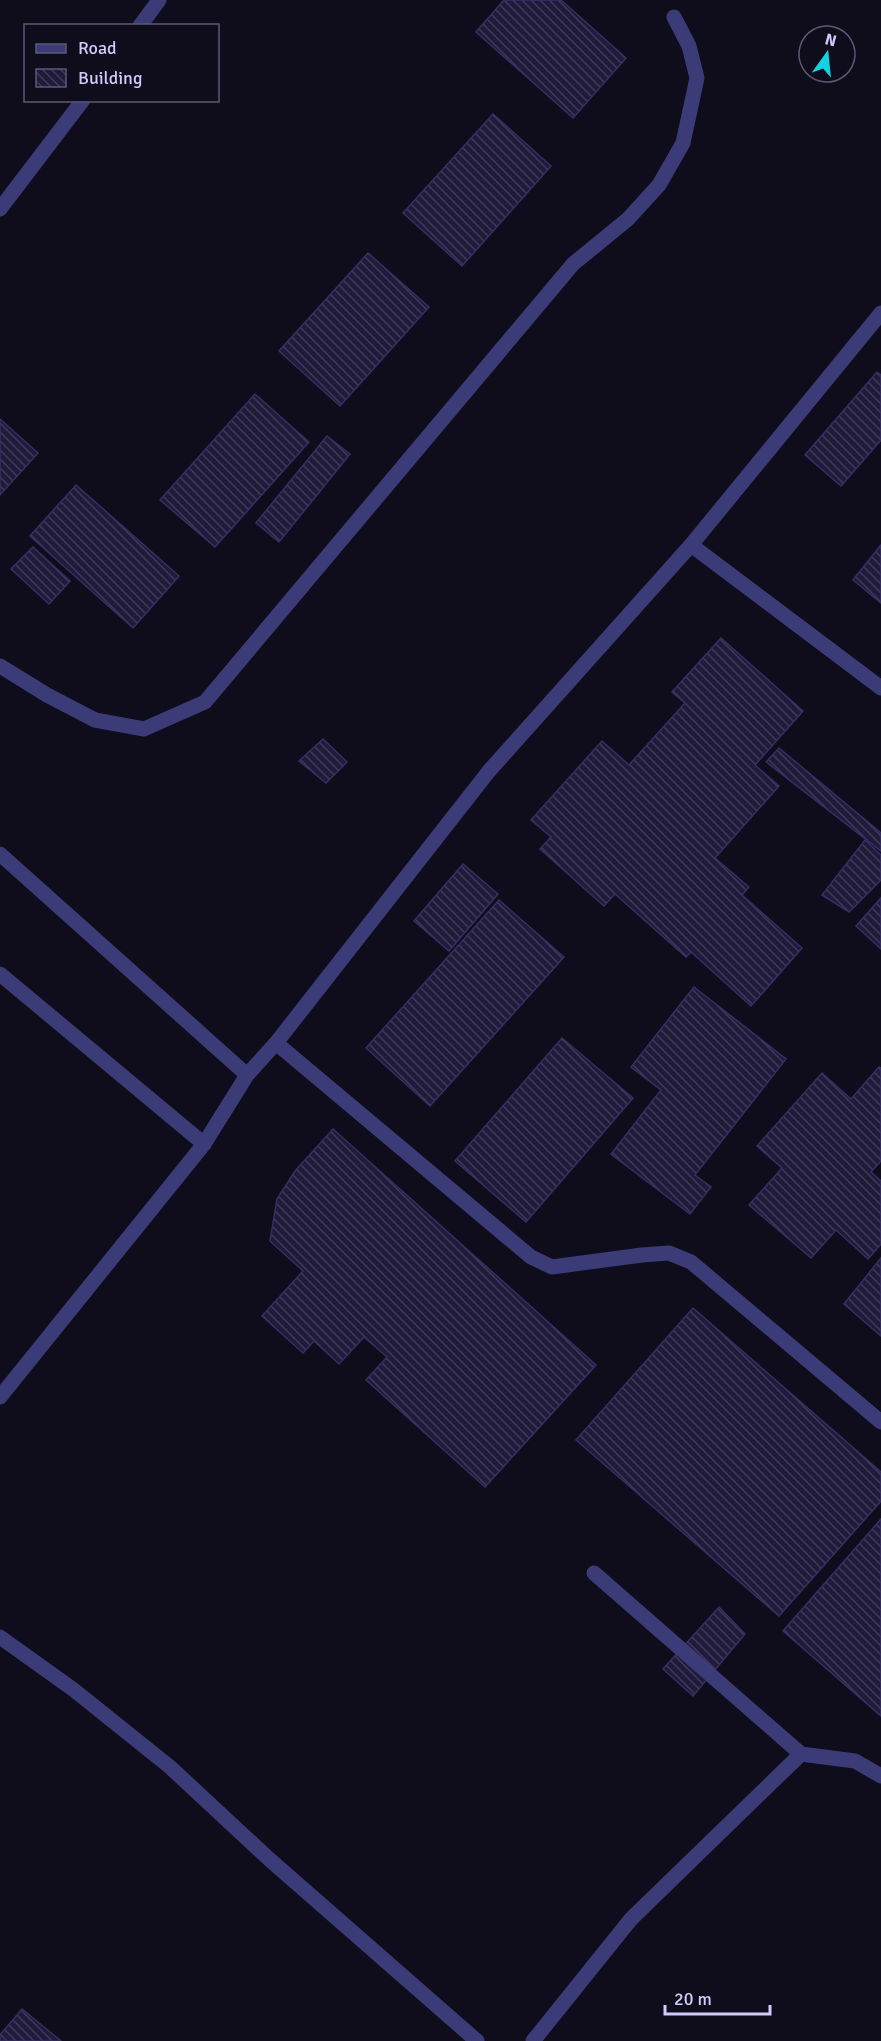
<svg xmlns="http://www.w3.org/2000/svg" width="881" height="2041" viewBox="0 0 881 2041" font-family="Signika,sans-serif">
<style>
.building{fill:url(#building-back-hatch);stroke:#372e65;stroke-width:1.5}
.lines{fill:none;stroke-linecap:round;stroke-linejoin:round}
.minor{stroke:#3b3c77;stroke-width:15}
</style>
<defs>
<pattern id="building-back-hatch" width="6" height="6" patternUnits="userSpaceOnUse" patternTransform="scale(1.5)"><rect width="6" height="6" fill="#201a3b"/><path d="M-1 5l2 2M0 0l6 6M5-1l2 2" fill="none" stroke="#3f3a58"/></pattern>
</defs>
<rect width="100%" height="100%" fill="#0f0d1b"/>
<g class="building">
<polygon points="504,0 561,0 626,58 573,118 476,32"/>
<polygon points="493,114 551,166 462,266 403,213"/>
<polygon points="368,253 429,307 340,406 279,351"/>
<polygon points="877,372 881,375 881,440 841,486 805,455"/>
<polygon points="255,394 309,442 215,547 160,500"/>
<polygon points="0,419 38,453 0,495"/>
<polygon points="327,436 350,454 279,542 256,523"/>
<polygon points="76,485 179,576 133,628 30,536"/>
<polygon points="881,545 881,603 853,580"/>
<polygon points="33,547 70,581 49,604 11,569"/>
<polygon points="721,638 803,711 755,765 779,786 715,858 749,887 742,895 802,948 751,1006 691,952 686,957 615,894 604,906 540,849 551,837 531,820 602,741 629,765 685,703 672,692"/>
<polygon points="323,739 347,762 326,783 299,761"/>
<polygon points="779,748 881,833 881,851 766,762"/>
<polygon points="865,840 881,855 881,880 849,912 822,895"/>
<polygon points="463,864 498,894 449,951 414,921"/>
<polygon points="881,898 881,949 856,926"/>
<polygon points="499,900 564,957 430,1106 366,1048"/>
<polygon points="694,987 786,1059 695,1175 711,1187 690,1214 611,1154 661,1090 631,1067"/>
<polygon points="562,1038 633,1098 526,1222 455,1161"/>
<polygon points="879,1067 881,1068 881,1161 871,1172 881,1181 881,1244 868,1259 836,1230 811,1258 749,1205 782,1168 757,1146 822,1073 851,1099"/>
<polygon points="333,1129 596,1365 485,1487 366,1380 387,1357 364,1337 339,1364 314,1341 303,1353 262,1316 303,1271 270,1241 277,1199 295,1171"/>
<polygon points="881,1258 881,1336 844,1304"/>
<polygon points="693,1308 881,1472 881,1501 779,1616 576,1440"/>
<polygon points="881,1519 881,1716 783,1631"/>
<polygon points="719,1607 745,1634 693,1696 663,1669"/>
<polygon points="22,2009 61,2041 0,2041 0,2035"/>
</g>
<g class="lines">
<g class="minor">
<polyline points="140,26 159,0"/>
<polyline points="0,209 83,100"/>
<polyline points="691,545 881,688"/>
<polyline points="0,666 47,695 95,720 144,729 205,702 573,264 628,219 659,185 683,143 697,78 689,46 674,17"/>
<polyline points="0,854 247,1075"/>
<polyline points="0,974 204,1144"/>
<polyline points="276,1043 531,1257 552,1267 642,1255 669,1253 691,1262 881,1422"/>
<polyline points="0,1397 204,1144 247,1075 276,1043 489,771 691,545 881,313"/>
<polyline points="594,1573 801,1754 855,1761 881,1776"/>
<polyline points="0,1637 74,1690 170,1767 269,1859 477,2041"/>
<polyline points="533,2041 631,1919 801,1754"/>
</g>
</g>
<rect x="24" y="24" width="195" height="78" fill="#0f0d1b" stroke="#5c5975" stroke-width="1.5"/>
<rect x="36" y="44" width="30" height="9" fill="#3b3c77" stroke="#5c5975" stroke-width="1.5"/>
<text x="78" y="54" font-size="18" fill="#cfcbfb">Road</text>
<rect x="36" y="69" width="30" height="18" fill="url(#building-back-hatch)" stroke="#5c5975" stroke-width="1.5"/>
<text x="78" y="84" font-size="18" fill="#cfcbfb">Building</text>
<g transform="translate(827 54) rotate(15)"><circle r="28" fill="#0f0d1b" stroke="#5c5975" stroke-width="1.5"/>
<path d="M0-4.5L10 22L0 15L-10 22Z" fill="#12d3e0"/>
<text y="-9" font-size="16" font-weight="bold" text-anchor="middle" fill="#cfcbfb">N</text>
</g>
<path d="M665 2005v9h105v-9" fill="none" stroke="#cfcbfb" stroke-width="3"/>
<text x="674" y="2005" font-size="18" fill="#cfcbfb" stroke="#0f0d1b" stroke-width="4.5" paint-order="stroke">20 m</text>
</svg>
